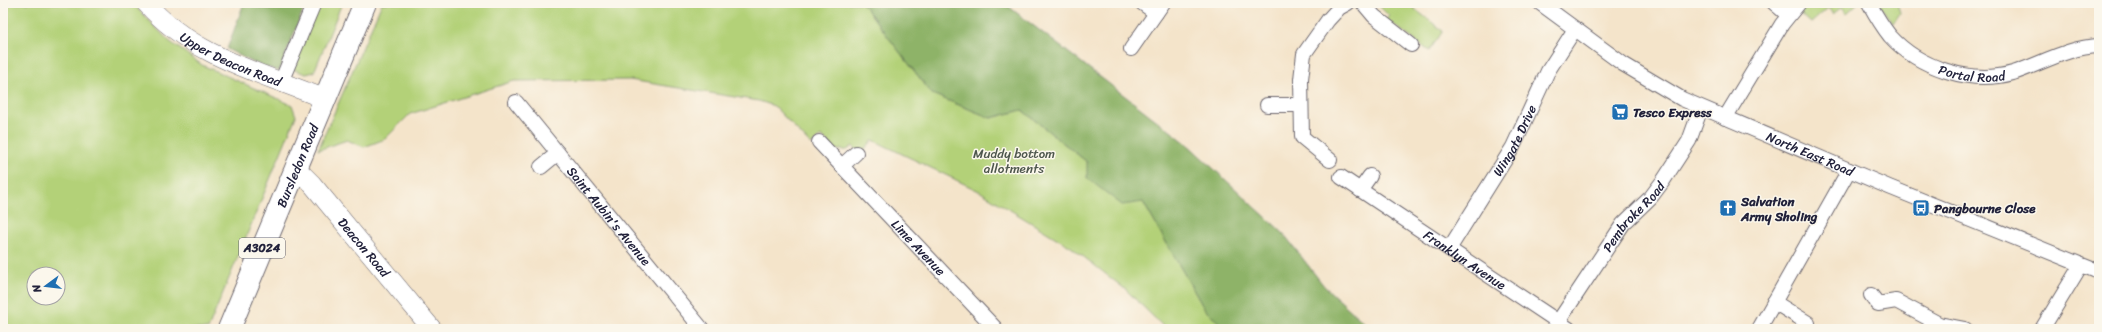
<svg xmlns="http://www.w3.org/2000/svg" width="2102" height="332" viewBox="0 0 2102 332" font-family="Sriracha,sans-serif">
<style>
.green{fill:#b3d178;stroke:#6a7a5a;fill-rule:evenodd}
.forest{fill:#8eb368;stroke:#586a52}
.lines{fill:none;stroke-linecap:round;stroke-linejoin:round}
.street-casing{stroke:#6c666d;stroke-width:16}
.secondary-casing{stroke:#6c666d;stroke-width:20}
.primary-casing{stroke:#6c666d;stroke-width:24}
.street{stroke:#fff;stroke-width:14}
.secondary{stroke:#fff;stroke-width:19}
.primary{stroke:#fff;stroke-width:22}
.labels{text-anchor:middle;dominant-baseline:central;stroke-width:3;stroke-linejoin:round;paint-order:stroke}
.shield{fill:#fbf7ec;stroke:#636270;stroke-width:1}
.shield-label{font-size:12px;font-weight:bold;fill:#22223b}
.street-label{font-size:13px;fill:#22223b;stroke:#fbf7ec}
.poi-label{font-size:13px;font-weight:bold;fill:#22223b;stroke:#fbf7ec;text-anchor:start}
.park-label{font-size:13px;fill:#4e574d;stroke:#fbf7ec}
</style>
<rect width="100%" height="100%" fill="#fbf7ec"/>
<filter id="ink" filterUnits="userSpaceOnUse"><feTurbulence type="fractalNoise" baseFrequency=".025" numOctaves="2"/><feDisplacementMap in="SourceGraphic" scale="8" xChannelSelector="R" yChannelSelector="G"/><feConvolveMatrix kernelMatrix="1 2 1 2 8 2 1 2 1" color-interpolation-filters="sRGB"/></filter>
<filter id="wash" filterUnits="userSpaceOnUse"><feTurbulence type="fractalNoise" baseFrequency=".012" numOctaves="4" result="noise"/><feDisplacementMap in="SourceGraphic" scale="16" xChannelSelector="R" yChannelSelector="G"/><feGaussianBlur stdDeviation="0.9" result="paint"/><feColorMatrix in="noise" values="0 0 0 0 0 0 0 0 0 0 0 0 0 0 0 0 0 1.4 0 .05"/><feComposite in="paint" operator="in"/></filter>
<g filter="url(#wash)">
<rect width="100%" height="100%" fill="#f4e4ca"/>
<g class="green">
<path d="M3,3h129l37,38 33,24 90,40 4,11 -88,213h-205zM34,274h24v24h-24z"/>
<polygon points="319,3 342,3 314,72 306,74 292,69"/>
<polygon points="382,3 862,3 932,94 991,118 1022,110 1087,162 1143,202 1205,310 1226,329 1166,329 1125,289 1071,247 979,191 873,140 860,154 853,146 847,150 836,150 821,136 811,145 774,106 759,101 630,80 514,81 410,114 385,139 364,147 347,140 318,150"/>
<polygon points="1376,3 1407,3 1443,31 1429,51 1386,19 1389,16"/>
<polygon points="1813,3 1858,3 1847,13 1842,7 1833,14 1828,8 1811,23 1800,13"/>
<polygon points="1878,3 1897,3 1900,13 1893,24"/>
</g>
<g class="forest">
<polygon points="244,3 250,3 261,8 281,8 282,3 306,3 279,71 254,63 227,49"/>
<polygon points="862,3 1004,3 1186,143 1283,233 1324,286 1371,329 1226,329 1205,310 1143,202 1122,205 1087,178 1087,162 1022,110 991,118 932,94"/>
</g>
</g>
<g filter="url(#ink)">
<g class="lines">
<g class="street-casing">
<g id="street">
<polyline points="1142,3 1156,13"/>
<polyline points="1363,3 1374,16 1411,45"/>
<path id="s1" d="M1540,3l83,61 59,35 207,88 210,85"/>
<polyline points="1774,3 1788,15"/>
<path id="s2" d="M1869,3c6,11 13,23 21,33 29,32 81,49 123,37 28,-9 55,-26 86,-27"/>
<polyline points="1131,49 1163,3"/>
<polyline points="281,82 314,3"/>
<path id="s3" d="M516,102l186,227"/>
<polyline points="1267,105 1301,105"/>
<polyline points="1725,118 1782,24 1799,3"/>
<path id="s4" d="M819,142l177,187"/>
<polyline points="1330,160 1302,137 1301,79 1304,54 1328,20 1339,8 1348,3"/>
<polyline points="842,166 856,153"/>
<polyline points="541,167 558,153"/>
<path id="s5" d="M1341,177l228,152"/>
<polyline points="1360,190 1370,176"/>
<path id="s6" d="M1449,249l64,-102 35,-76 27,-42"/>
<polyline points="1871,295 1878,304 1896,301 1939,324 1965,329"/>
<polyline points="1774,302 1808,323"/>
<path id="s7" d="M1558,322l65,-98 28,-27 12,-16 26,-40 12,-33"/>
<polyline points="1759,329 1849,170"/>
<polyline points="2042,329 2081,265"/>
</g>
</g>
<g class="secondary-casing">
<g id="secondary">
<path id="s8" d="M146,3c47,54 116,70 179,96"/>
<path id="s9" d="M295,167l17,17 120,145"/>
</g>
</g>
<g class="primary-casing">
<g id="primary">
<path id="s10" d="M229,329l136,-326"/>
</g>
</g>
<use href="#street" class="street"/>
<use href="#secondary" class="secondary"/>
<use href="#primary" class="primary"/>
</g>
</g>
<defs>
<g id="supermarket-square" transform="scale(0.9)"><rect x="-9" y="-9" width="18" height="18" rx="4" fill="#1f6fb2" stroke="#fbf7ec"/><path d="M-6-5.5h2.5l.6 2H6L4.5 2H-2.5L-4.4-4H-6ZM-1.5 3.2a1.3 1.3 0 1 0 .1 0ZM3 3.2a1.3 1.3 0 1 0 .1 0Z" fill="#fff"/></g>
<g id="church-square" transform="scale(0.9)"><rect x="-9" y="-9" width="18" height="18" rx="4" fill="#1f6fb2" stroke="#fbf7ec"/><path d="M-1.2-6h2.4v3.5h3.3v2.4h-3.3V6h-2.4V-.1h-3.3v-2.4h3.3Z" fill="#fff"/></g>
<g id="bus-square" transform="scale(0.9)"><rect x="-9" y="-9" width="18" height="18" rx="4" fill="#1f6fb2" stroke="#fbf7ec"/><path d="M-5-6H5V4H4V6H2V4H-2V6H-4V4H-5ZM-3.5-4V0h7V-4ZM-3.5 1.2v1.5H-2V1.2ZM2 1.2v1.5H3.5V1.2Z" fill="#fff"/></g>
</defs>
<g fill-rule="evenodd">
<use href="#supermarket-square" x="1620" y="112"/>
<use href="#church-square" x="1728" y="208"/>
<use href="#bus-square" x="1921" y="208"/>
</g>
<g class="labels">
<rect class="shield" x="239" y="238" width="46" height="20" rx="3"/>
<g class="shield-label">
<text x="262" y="248">A3024</text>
</g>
<g class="street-label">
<text stroke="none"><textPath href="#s8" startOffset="103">Upper Deacon Road</textPath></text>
<text stroke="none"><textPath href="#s2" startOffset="132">Portal Road</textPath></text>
<text stroke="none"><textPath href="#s6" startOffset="127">Wingate Drive</textPath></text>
<text stroke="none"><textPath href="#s1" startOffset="311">North East Road</textPath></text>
<text stroke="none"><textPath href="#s10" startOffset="177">Bursledon Road</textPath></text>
<text stroke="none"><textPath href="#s3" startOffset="147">Saint Aubin's Avenue</textPath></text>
<text stroke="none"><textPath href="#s7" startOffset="130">Pembroke Road</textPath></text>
<text stroke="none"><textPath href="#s9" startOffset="106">Deacon Road</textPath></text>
<text stroke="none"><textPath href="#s4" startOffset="145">Lime Avenue</textPath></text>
<text stroke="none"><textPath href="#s5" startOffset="149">Franklyn Avenue</textPath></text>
</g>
<g class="poi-label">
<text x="1633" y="112">Tesco Express</text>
<text x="1741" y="201">Salvation<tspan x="1741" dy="15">Army Sholing</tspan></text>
<text x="1934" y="208">Pangbourne Close</text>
</g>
<g class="park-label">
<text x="1014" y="153">Muddy bottom<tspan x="1014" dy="15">allotments</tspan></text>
</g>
</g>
<rect width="2102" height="332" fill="none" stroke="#fbf7ec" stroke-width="16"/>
<g transform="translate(46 286) rotate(255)"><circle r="19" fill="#fbf7ec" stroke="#a4a2a5"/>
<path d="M0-3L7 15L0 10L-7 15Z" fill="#1f6fb2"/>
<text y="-6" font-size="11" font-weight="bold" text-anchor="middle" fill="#22223b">N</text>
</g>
</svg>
